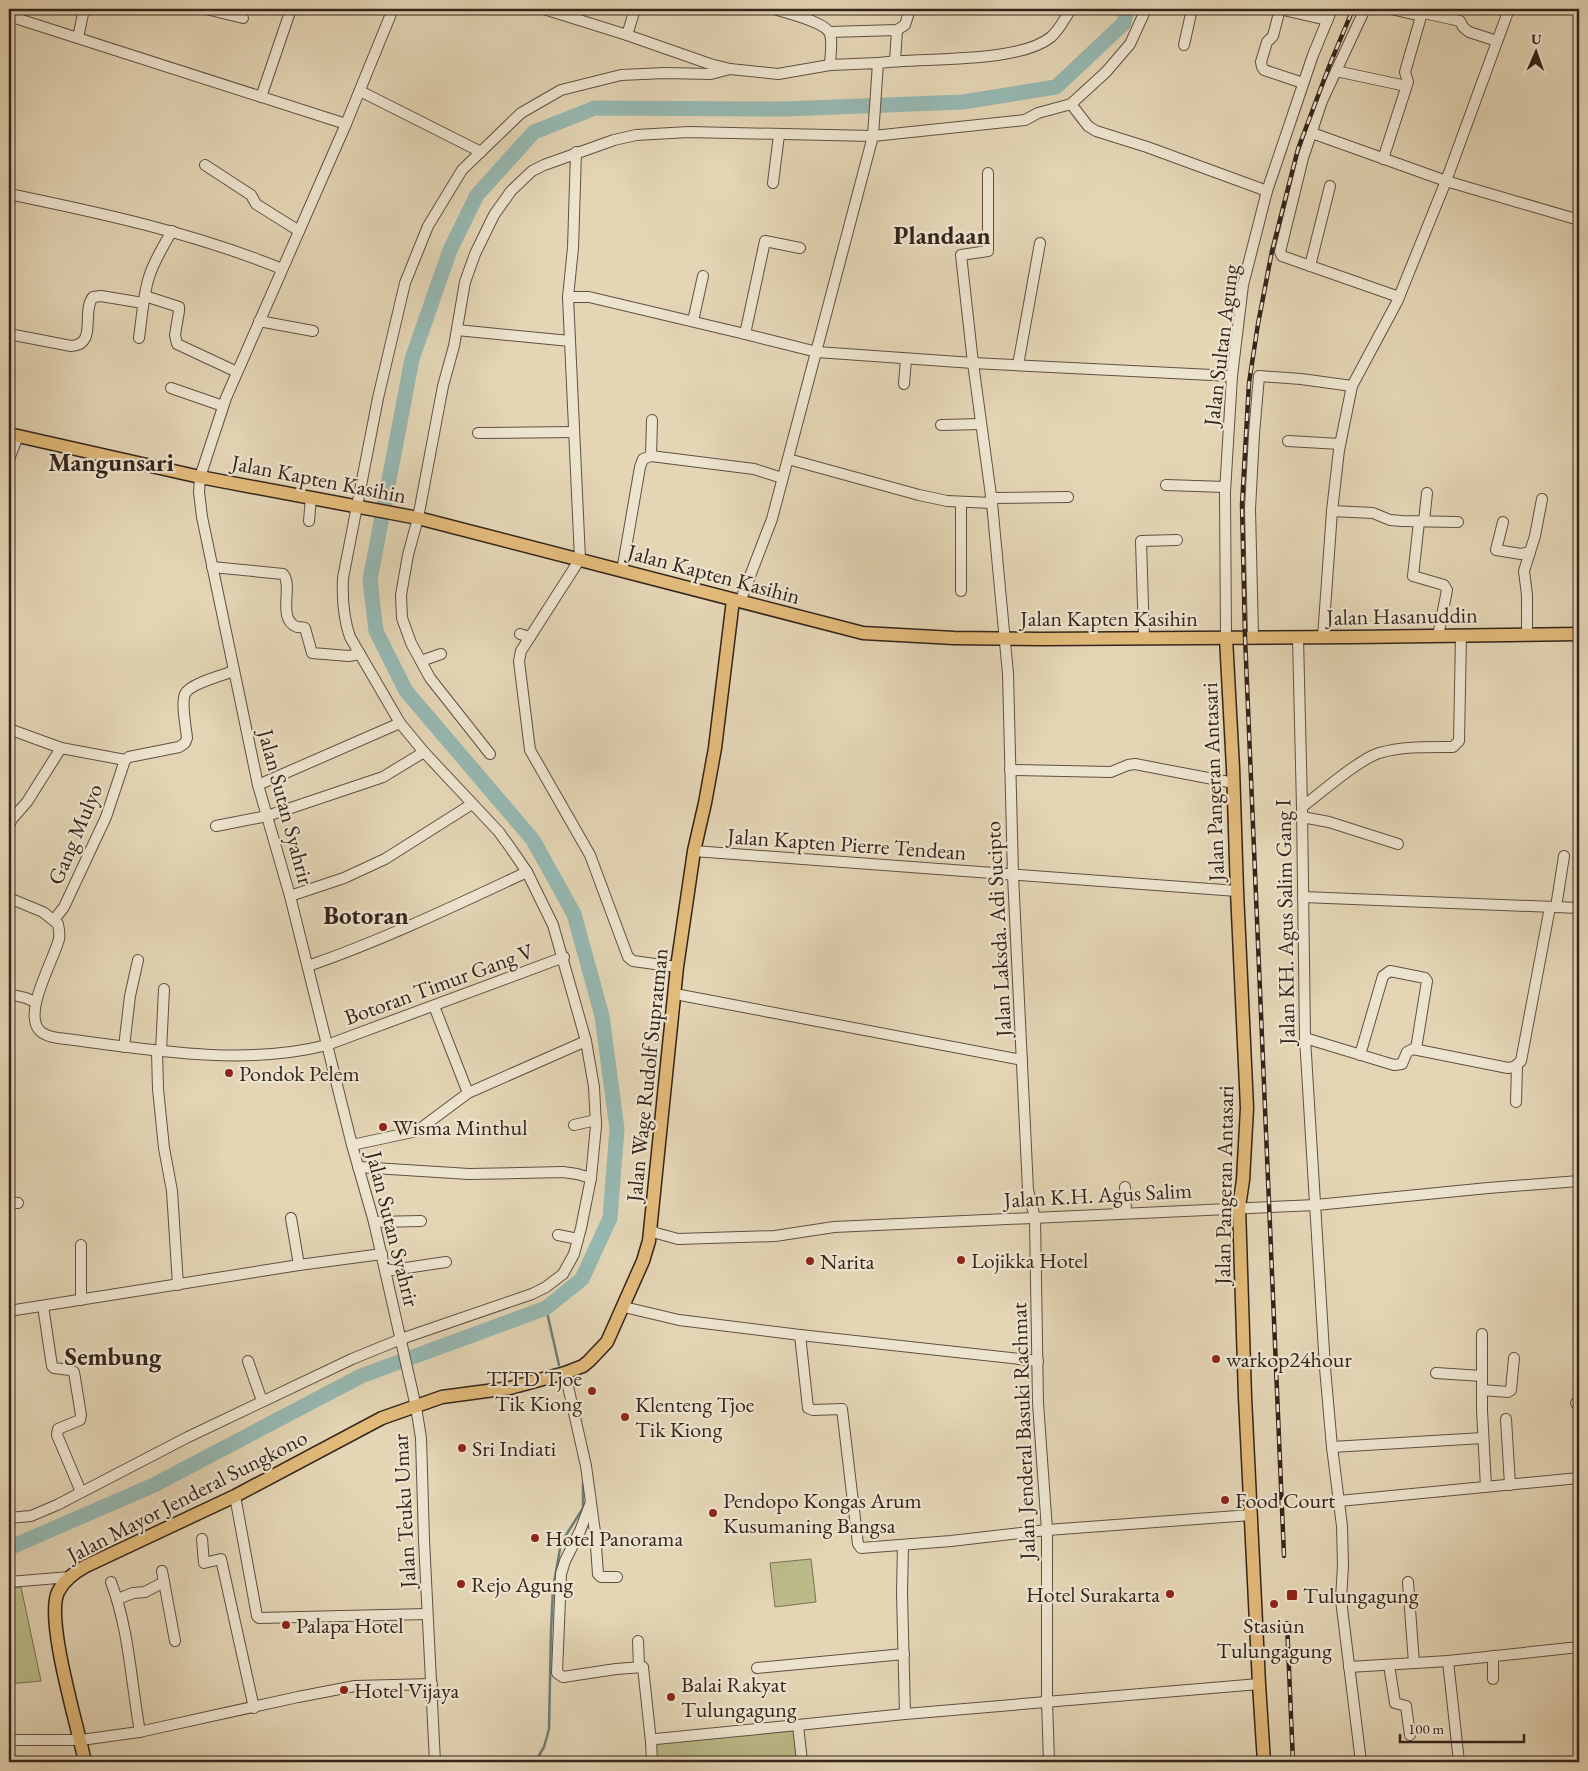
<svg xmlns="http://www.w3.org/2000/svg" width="1588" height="1771" viewBox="0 0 1588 1771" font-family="'EB Garamond',serif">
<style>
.green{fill:#bbbb89;stroke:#787052}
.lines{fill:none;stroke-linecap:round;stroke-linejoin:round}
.stream{stroke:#6f7d76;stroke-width:2.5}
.river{stroke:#96b8b2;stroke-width:15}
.minor-casing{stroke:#605042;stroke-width:12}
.major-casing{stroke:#34241c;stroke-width:15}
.minor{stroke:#ede4cf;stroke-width:10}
.major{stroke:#e2ba7a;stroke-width:12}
.rail-casing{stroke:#34241c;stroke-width:4.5}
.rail{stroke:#ede4cf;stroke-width:2.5;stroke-dasharray:8;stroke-linecap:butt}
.poi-dot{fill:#8f2418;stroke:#ede4cf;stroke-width:2}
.labels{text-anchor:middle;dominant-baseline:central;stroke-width:4.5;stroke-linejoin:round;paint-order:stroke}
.street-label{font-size:22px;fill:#34241c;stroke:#ede4cf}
.poi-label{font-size:22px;fill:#34241c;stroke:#ede4cf;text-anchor:start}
.quarter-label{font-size:25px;font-weight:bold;fill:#34241c;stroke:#ede4cf}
</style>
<rect width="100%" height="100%" fill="#e4d5b5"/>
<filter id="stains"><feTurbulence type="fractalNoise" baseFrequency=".004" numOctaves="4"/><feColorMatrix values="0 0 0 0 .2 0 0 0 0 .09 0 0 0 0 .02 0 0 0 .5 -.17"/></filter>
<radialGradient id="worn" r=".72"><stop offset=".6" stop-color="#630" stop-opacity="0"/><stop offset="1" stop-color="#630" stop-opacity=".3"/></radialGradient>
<g class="green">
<polygon points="811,1559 816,1602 775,1607 770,1563"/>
<polygon points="21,1587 41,1681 9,1684 9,1588"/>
<polygon points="794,1730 798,1762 655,1762 654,1744"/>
</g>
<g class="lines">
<g class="stream">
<polyline points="546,1308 559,1365"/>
<polyline points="535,1762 544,1747 549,1729 551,1630 553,1589 561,1543 583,1508 583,1483"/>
</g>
<polyline class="river" points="9,1548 154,1485 361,1376 546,1308 582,1279 610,1218 617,1129 602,1016 574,914 533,840 406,691 376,631 370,580 412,359 450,250 477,195 534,132 595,108 785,109 963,102 1056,87 1124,23 1127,9"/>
<g class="minor-casing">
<g id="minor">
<polyline points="206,9 243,18"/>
<polyline points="393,9 346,124 226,398 200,477 199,492 202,517 258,785 290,896 352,1145 374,1222 416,1407 421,1438 424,1540 435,1762"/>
<polyline points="544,9 627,35 710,64 730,69 778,74 830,65"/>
<polyline points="1279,9 1327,20"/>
<polyline points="1280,9 1273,36 1267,42 1261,62 1262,67 1264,70 1303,83"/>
<polyline points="1365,9 1322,101 1303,158 1280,252 1282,256 1399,297"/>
<polyline points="1391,9 1417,15 1424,13 1460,21 1463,27 1469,32 1497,41"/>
<polyline points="9,16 346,124"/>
<polyline points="830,32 897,30 905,25 910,9"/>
<polyline points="627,35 635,9"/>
<polyline points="78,38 84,9"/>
<polyline points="1184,45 1192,9"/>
<polyline points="895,61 897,30"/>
<path d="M878,63c44,-6 140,1 173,-26 9,-8 14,-19 20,-28"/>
<polyline points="1336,71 1406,86"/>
<polyline points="360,91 481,152"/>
<polyline points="261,97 291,9"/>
<polyline points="1071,104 1088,126 1096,131 1147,147 1267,191"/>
<polyline points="1312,133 1446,181 1579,220"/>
<polyline points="1383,159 1408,82 1405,72 1422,13"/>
<polyline points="205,165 251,195 256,204 299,231"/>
<polyline points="988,173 988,251 961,255 973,363 992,503 1008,674 1013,875 1028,1190 1035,1218 1038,1403 1047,1530 1047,1701 1049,1762"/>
<polyline points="773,183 779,135"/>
<path d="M9,194c92,19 185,39 273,75"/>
<polyline points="1310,266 1330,186"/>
<polyline points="145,296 179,307 179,311 175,335 177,344 237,372"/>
<polyline points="568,297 573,248 576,152"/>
<polyline points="259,321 313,331"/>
<polyline points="693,321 703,276"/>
<polyline points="457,330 570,341"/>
<path d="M9,334l62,12c27,-1 10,-35 22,-49l8,-1 42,7"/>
<polyline points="745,334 765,241 800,248"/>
<path d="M139,338c3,-20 4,-42 10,-61 5,-16 14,-31 23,-46"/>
<polyline points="1018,365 1040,243"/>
<polyline points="904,384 906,359"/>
<polyline points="171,388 223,406"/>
<polyline points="941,425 981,424"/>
<polyline points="478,433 574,432"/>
<polyline points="1288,441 1340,444"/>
<polyline points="651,456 652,420"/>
<polyline points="9,459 18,436"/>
<polyline points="788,459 919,495 947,501 992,503"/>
<polyline points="1166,485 1225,487"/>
<polyline points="991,498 1068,497"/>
<polyline points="961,502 961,591"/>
<polyline points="1332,511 1373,513 1390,520 1402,521 1458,522"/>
<polyline points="309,521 311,497"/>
<polyline points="1424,521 1427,493"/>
<polyline points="1419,522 1413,576 1444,585 1447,590 1438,636"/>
<polyline points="1503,522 1496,550 1521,554 1530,552"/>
<path d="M212,567l71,7c11,11 -7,45 14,53 3,0 6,0 8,1l7,25 37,3 11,-2"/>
<polyline points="622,571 640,467 643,459 651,456 754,469 782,478"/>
<path d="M740,602l32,-83 101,-383 5,-73 -48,2c0,-9 3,-22 0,-31 -4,-12 -43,-21 -56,-25"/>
<polyline points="520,634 530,637"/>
<polyline points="1527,635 1527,595 1524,571 1535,536 1542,499"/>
<polyline points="1253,637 1250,509 1254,434 1259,376 1301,379 1352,386"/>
<polyline points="1323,637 1332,511 1339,450 1352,386 1397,302 1446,181 1509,9"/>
<polyline points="1144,638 1141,541 1177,540"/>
<polyline points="1226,638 1225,492 1232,376 1243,285 1267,191 1313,55 1332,9"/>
<polyline points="1298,638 1302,807 1305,1038 1325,1368 1332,1447 1342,1526 1343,1565 1341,1600 1361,1762"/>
<polyline points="421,661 441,654"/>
<polyline points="9,729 61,748 27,802 12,819 9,826"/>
<path d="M61,748l64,12 4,-3 50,-10 6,-4 2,-5c-1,-11 -6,-34 -2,-44 4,-10 38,-19 49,-23"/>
<polyline points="490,754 430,678 411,643 402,618 401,595 408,555 418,518 443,386 454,346 465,282 475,254 494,215 511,191 532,171 544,165 614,140 636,135 689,132 873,136 1025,120 1038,113 1071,104 1106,72 1130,44 1146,9"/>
<polyline points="1010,770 1111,772 1128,765 1135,764 1234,783"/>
<polyline points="258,785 400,723"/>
<path d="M1302,807c20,-15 56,-47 77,-54 24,-7 50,-6 74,-6l6,-6 2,-105"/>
<polyline points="1302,817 1329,822 1398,844"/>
<polyline points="216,826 267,816 383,777 424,752"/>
<polyline points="694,851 1237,891"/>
<polyline points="290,896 344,878 385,859 472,804"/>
<polyline points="1303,897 1579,908"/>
<path d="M9,898l34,14 15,12c1,5 2,10 1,15 -5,21 -37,74 -19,92 5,5 12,6 18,7 87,11 183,29 269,7l237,-88"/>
<polyline points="1556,907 1564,856"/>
<polyline points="54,920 64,907 106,817 125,760"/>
<path d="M308,966c75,-26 146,-60 219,-94"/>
<polyline points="677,967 633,961 628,957 590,855 530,750 519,661 521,651 580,559 568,297 589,297 745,334 817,352 973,363 1232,376"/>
<polyline points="9,994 26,998 35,1002"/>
<polyline points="675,994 1022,1060"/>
<polyline points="434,1006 468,1093"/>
<polyline points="1305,1038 1394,1065 1402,1064 1407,1052 1413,1049 1508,1068 1514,1067 1521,1061 1550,907"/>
<polyline points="124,1047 130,996 138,960"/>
<polyline points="157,1051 158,1089 164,1148 172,1191 178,1285"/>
<polyline points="161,1051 164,989"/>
<polyline points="1360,1055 1383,976 1390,971 1425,978 1427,981 1416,1049"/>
<polyline points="1516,1102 1517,1066"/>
<polyline points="574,1125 596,1120"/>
<polyline points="352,1145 417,1131 468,1093 586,1041"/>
<polyline points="358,1167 469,1174 563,1172 577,1174 591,1178"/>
<polyline points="1125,1187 1126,1212"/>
<polyline points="9,1202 18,1203"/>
<polyline points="291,1218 299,1265"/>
<polyline points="374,1222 421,1221"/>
<polyline points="650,1229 656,1233 678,1239 775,1236 834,1227 1316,1205 1488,1188 1579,1181"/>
<polyline points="558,1235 578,1239"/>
<polyline points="81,1245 81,1300"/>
<polyline points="386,1271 446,1262"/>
<polyline points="43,1306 52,1366 54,1368 70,1370 74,1372 81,1415 80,1420 58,1429 57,1435 81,1492"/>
<polyline points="624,1307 679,1320 800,1335 1038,1361"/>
<polyline points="9,1311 299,1265 382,1254"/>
<polyline points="1482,1334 1482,1410 1486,1487"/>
<polyline points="800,1335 808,1408 813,1410 842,1409 858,1544 861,1548 951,1541 1047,1530 1251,1515"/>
<polyline points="248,1361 262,1401"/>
<polyline points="565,1373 586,1466 591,1502 580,1531 565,1561 561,1574 557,1673 563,1677 616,1669 643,1667 651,1742"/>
<polyline points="1436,1373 1482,1376"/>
<polyline points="1482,1390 1508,1392 1511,1390 1514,1358"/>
<polyline points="1576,1403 1579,1403"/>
<polyline points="1506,1419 1510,1485"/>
<polyline points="1332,1447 1483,1438"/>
<polyline points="235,1496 257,1616 259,1618 427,1614"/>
<polyline points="1339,1501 1579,1478"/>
<polyline points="591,1503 595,1532 598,1574 601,1577 617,1577"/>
<path d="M9,1518l22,-2 26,-11 131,-68 164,-78 49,-20 131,-45 14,-7 17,-13 11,-20 7,-26 10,-50 5,-52 -2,-39 -8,-46 -33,-116 -26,-53 -15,-22 -13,-18 -75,-80 -24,-29 -50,-86c-7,-20 -8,-38 -7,-59l35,-180 27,-115 23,-57 34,-56 59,-57 40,-23 60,-15 44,-2 46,1 19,-5"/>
<polyline points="202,1539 204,1563 221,1559 254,1708"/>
<polyline points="903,1545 902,1593 905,1714"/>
<polyline points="162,1571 175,1641"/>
<polyline points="9,1582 70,1577"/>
<path d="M111,1582c18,47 20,100 29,150"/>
<polyline points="1408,1582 1414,1663"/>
<polyline points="118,1599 133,1593 145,1592 164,1582"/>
<polyline points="638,1641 639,1667"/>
<polyline points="1493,1656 1493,1679"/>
<polyline points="1448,1661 1459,1762"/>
<polyline points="1389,1665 1395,1703 1406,1706 1410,1735"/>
<polyline points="1349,1667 1448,1661 1579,1647"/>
<polyline points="757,1668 904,1654"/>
<polyline points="798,1725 905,1714 1259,1684"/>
<polyline points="9,1740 81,1740 139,1732 298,1697 355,1686 432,1684"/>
<polyline points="652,1762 651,1742 656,1739 798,1725 802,1762"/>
</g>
</g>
<g class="major-casing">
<g id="major">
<polyline points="9,434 200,477 418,518 863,633 954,638 1041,639 1354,637 1579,634"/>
<polyline points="1226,638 1233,768 1237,891 1247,1108 1243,1180 1239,1207 1245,1397 1259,1684 1264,1762"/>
<path d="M85,1762c-7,-35 -40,-142 -27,-170 6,-12 17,-20 28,-26l149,-70 147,-78 60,-21 68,-9 55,-15 18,-7 6,-5 18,-19 36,-81 6,-20 28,-274 17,-116 11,-48 10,-55 18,-148"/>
</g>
</g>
<use href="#minor" class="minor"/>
<use href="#major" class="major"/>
<g class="rail-casing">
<g id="rail">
<polyline points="1284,1556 1245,637 1242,505 1249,383 1258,324 1272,251 1298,149 1330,64 1353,9"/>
<polyline points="1287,1623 1293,1762"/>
</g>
</g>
<use href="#rail" class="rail"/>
</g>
<g class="poi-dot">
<circle cx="229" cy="1073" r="5"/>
<circle cx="383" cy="1127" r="5"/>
<circle cx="961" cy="1260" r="5"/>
<circle cx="810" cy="1261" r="5"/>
<circle cx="1216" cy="1359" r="5"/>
<circle cx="592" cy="1391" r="5"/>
<circle cx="625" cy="1417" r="5"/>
<circle cx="462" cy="1448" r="5"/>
<circle cx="1225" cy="1500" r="5"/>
<circle cx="713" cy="1513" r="5"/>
<circle cx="535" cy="1538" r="5"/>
<circle cx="461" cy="1584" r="5"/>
<circle cx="1170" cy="1594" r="5"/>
<rect x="1286" y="1589" width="12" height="12" rx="2.5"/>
<circle cx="1274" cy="1604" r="5"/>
<circle cx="286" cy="1625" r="5"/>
<circle cx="344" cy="1690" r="5"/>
<circle cx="671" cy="1697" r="5"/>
</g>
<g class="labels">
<g class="street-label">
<text transform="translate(1221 345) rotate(-83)">Jalan Sultan Agung</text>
<text transform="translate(319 479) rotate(11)">Jalan Kapten Kasihin</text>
<text transform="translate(714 574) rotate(15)">Jalan Kapten Kasihin</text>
<text transform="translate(1402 616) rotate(-1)">Jalan Hasanuddin</text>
<text x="1109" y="618">Jalan Kapten Kasihin</text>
<text transform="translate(1213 782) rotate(-92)">Jalan Pangeran Antasari</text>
<text transform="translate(286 807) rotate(75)">Jalan Sutan Syahrir</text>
<text transform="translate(75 834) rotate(-67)">Gang Mulyo</text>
<text transform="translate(847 844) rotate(4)">Jalan Kapten Pierre Tendean</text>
<text transform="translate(1285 922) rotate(-91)">Jalan KH. Agus Salim Gang I</text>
<text transform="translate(998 929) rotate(-93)">Jalan Laksda. Adi Sucipto</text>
<text transform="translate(439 984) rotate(-20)">Botoran Timur Gang V</text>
<text transform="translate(647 1075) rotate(-84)">Jalan Wage Rudolf Supratman</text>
<text transform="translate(1224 1185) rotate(-89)">Jalan Pangeran Antasari</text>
<text transform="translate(1098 1195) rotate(-3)">Jalan K.H. Agus Salim</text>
<text transform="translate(393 1229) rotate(76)">Jalan Sutan Syahrir</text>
<text transform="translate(1023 1431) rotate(-92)">Jalan Jenderal Basuki Rachmat</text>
<text transform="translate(187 1496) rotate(-27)">Jalan Mayor Jenderal Sungkono</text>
<text transform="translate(404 1511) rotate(-93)">Jalan Teuku Umar</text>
</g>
<g class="poi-label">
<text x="239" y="1073">Pondok Pelem</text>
<text x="393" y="1127">Wisma Minthul</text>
<text x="971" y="1260">Lojikka Hotel</text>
<text x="820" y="1261">Narita</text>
<text x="1226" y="1359">warkop24hour</text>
<text x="582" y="1378" text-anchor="end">TITD Tjoe<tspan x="582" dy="25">Tik Kiong</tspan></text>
<text x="635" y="1404">Klenteng Tjoe<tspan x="635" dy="25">Tik Kiong</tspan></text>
<text x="472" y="1448">Sri Indiati</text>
<text x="723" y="1500">Pendopo Kongas Arum<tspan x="723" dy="25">Kusumaning Bangsa</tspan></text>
<text x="1235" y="1500">Food Court</text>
<text x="545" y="1538">Hotel Panorama</text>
<text x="471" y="1584">Rejo Agung</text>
<text x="1160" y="1594" text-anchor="end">Hotel Surakarta</text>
<text x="1303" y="1595">Tulungagung</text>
<text x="296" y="1625">Palapa Hotel</text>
<text x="1274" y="1625" text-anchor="middle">Stasiun<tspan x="1274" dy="25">Tulungagung</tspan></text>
<text x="681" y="1684">Balai Rakyat<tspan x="681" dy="25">Tulungagung</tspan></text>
<text x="354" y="1690">Hotel Vijaya</text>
</g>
<g class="quarter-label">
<text x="942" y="235">Plandaan</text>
<text x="111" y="462">Mangunsari</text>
<text x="366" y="915">Botoran</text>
<text x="113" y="1356">Sembung</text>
</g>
</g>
<rect width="1588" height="1771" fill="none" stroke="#e4d5b5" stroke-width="30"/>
<rect x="10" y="10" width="1568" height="1751" fill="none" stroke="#34241c" stroke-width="2.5"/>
<rect x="15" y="15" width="1558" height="1741" fill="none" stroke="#34241c"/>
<g transform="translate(1536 52) rotate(2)" stroke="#ede4cf" stroke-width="4" paint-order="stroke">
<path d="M0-4L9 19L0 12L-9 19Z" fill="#34241c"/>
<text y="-8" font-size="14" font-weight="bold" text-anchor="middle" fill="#34241c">U</text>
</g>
<path d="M1400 1734v8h124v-8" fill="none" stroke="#34241c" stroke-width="2.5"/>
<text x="1408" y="1734" font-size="15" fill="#34241c" stroke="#ede4cf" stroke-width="4" paint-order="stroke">100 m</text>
<rect width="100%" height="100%" filter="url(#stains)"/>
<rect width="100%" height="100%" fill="url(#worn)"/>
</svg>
